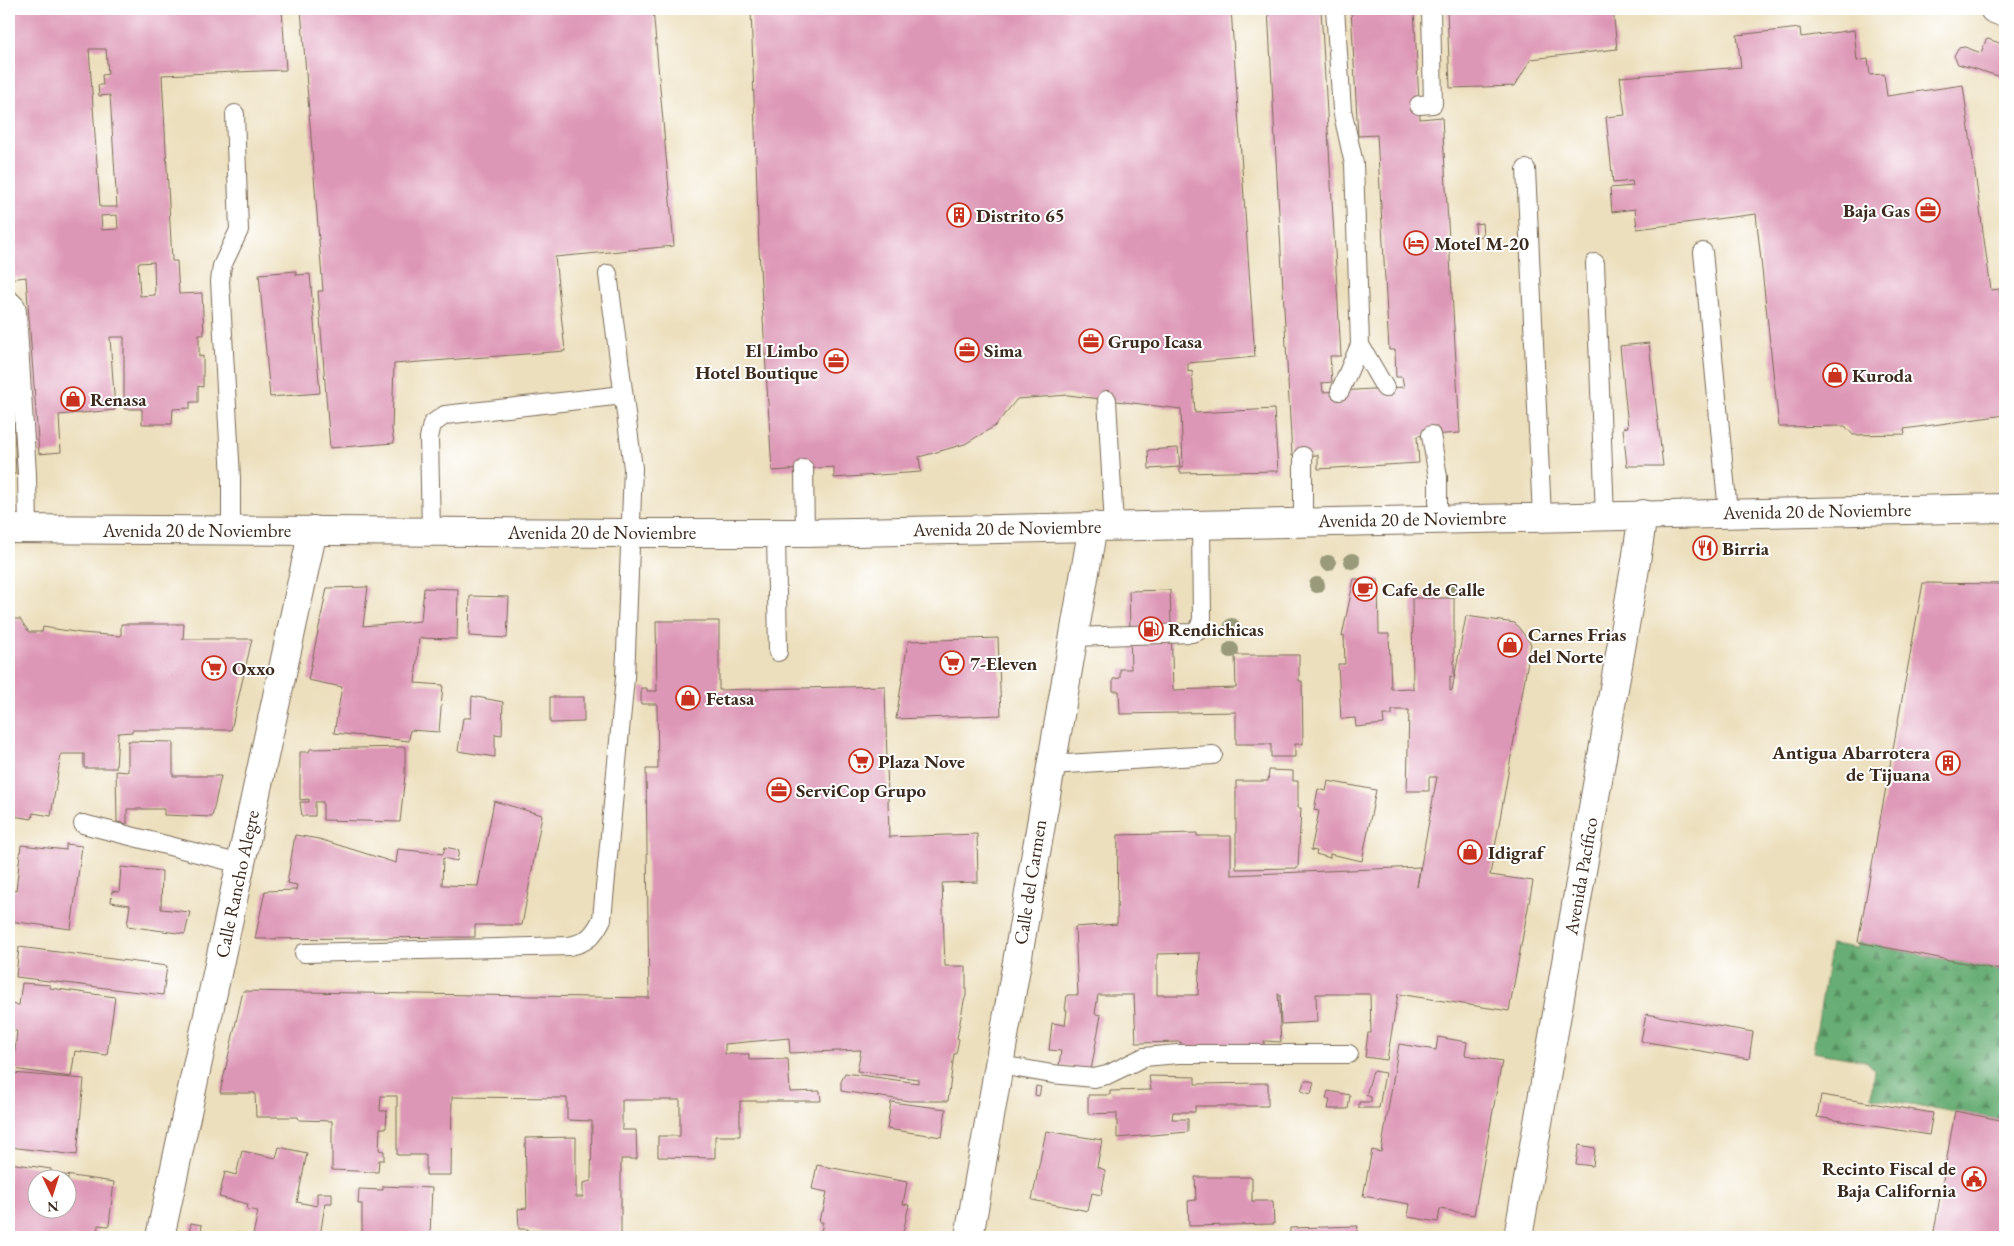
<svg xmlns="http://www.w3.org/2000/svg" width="2014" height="1246" viewBox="0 0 2014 1246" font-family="'EB Garamond',serif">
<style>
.forest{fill:url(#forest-firs);stroke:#516c49}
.building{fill:#dd97b6;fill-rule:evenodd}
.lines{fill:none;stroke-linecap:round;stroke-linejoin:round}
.lane-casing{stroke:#796956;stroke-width:20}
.street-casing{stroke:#796956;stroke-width:30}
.secondary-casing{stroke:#796956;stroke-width:30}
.primary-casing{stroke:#796956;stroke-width:30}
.lane{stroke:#fff;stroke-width:18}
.street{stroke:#fff;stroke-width:28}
.secondary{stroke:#fff;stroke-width:28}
.primary{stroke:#fff;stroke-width:28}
.tree{fill:#989a7a}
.labels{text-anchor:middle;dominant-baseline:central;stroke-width:4;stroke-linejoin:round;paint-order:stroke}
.poi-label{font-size:19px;font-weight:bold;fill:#3b2a1e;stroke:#fff;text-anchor:start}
.street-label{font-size:19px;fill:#3b2a1e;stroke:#fff}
</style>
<defs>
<pattern id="forest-firs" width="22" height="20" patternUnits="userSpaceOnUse" patternTransform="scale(1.25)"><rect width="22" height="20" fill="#67ad74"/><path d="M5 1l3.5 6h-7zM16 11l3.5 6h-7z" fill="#568d5f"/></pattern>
</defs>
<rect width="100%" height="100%" fill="#fff"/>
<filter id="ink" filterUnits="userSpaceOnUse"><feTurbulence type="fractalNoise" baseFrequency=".02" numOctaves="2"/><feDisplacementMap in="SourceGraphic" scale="10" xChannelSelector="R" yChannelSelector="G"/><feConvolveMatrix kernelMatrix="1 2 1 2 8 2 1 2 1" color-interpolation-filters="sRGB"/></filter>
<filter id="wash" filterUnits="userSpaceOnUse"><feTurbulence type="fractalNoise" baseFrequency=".0096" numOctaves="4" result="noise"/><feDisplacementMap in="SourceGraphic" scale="20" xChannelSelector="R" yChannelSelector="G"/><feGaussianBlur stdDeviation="1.12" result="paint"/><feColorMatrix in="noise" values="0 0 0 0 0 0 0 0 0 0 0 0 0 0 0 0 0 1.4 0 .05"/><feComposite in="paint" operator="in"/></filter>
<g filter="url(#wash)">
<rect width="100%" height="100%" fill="#ecdfbd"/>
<polygon class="forest" points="1858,942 2005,971 2005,1121 1871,1097 1874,1069 1866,1061 1813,1052 1831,944 1857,948"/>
<g id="blocks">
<g class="building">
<path d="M9,9h273l4,61 -124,5 10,186h5l2,33 23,-1 2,42h-5v22l4,-1v31l-5,-1v16h-8v6l-17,1 -1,15h-30v-15h-18v-72h-14l5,73 -56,5 2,37 -22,2 -13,-177 -17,2v-211h2zM89,49h17l2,25 -6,1 1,10h-5l1,11 11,-1 7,112h-17zM117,215l1,14 -16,1 -1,-14zM154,262l1,33 -15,1 -2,-33z"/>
<polygon points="301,9 653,9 674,246 555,257 565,351 394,364 392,430 394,443 330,448 318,291 323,291"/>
<polygon points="751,9 1231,9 1255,357 1188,363 1188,372 1192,371 1195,413 1274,409 1278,471 1180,473 1180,467 1183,467 1181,409 1068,395 1017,399 995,426 965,444 919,457 921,472 834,478 834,467 772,471 759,250"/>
<polygon points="1268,9 1321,9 1341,356 1330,356 1332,382 1322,383 1323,392 1404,387 1402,377 1396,377 1395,350 1389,350 1377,135 1358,136 1351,9 1414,9 1420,119 1442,117 1460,433 1417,436 1419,463 1318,469 1318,455 1292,456"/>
<polygon points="1447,9 1613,9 1617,49 1531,59 1515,86 1450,88"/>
<polygon points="1800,28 1801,37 1854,30 1857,61 1868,59 1870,75 1884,74 1887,96 1963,85 1991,290 1999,289 2005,336 2005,385 2003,386 2005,415 1904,429 1905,434 1853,435 1845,426 1779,427 1756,214 1637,229 1635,209 1612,212 1610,188 1633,186 1632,181 1613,183 1606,117 1625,115 1620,77 1741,67 1737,35"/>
<polygon points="1988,39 2005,45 2005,78 1958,64 1954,56 1958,48 1965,47 1981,53 1986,40"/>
<polygon points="1482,223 1483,236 1476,237 1475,224"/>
<polygon points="296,271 296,275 310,274 320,393 270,397 259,274"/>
<polygon points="1649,343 1663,466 1627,466 1623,428 1628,427 1620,346"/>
<polygon points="9,401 13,401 16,474 9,474"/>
<polygon points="1178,448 1180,467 1149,469 1148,450"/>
<path d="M1354,579h24l1,55h10l2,55 18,-1 4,2 -1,-92h42v79l-4,-1v15l2,-1 14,-74 49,7 16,21 -41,231 43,6 -24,130 -111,-17 -11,66 -22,-3 3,-24h3l-1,-39h-54l1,28 -36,2 -1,-29 -2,-1 3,48 -17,-1v7l-83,4v-10l-45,1 -2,-48h-36l-3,19 6,1 -10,55 -32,-4 2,-15 -12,-1 3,-27 13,2 2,-15h-2l2,-15h11l-3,-68 42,-3 1,-89 79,-2v3h34v39l189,-8 -3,20 20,-110h-8v14h-22l2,-81h-17v5h-9l1,9 -28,3 -1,-9 -14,1 -3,-55h7l-1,-29 -2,1zM1200,953l-2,42h-41v-41z"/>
<polygon points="1923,583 2005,584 2005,971 1858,942"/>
<polygon points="368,587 363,626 421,621 424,588 458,589 457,639 419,638 415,683 443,685 439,732 410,730 409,741 334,733 342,687 308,680 327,588"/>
<polygon points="1170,590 1173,690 1236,688 1235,655 1299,655 1299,681 1302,681 1303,744 1295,744 1295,757 1271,757 1271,744 1236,744 1236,712 1120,714 1119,691 1113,691 1113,679 1120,678 1120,669 1131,669 1129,591"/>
<polygon points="470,596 509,597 507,638 469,636"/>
<polygon points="9,619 20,619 29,632 42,632 43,627 81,633 121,636 121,624 184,624 183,639 252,639 231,730 132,730 132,732 118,733 116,768 84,768 84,754 61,754 51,816 33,813 32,819 13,816 9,832"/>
<polygon points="656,621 719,621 719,690 885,686 889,837 977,834 978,882 942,883 945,966 966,966 966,996 964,1001 957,1038 959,1039 956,1054 954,1054 948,1101 909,1101 841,1091 841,1082 845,1073 918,1083 918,1079 857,1071 861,1050 790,1053 789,1038 725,1044 725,1054 749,1054 749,1060 788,1059 790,1092 820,1091 821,1101 740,1101 740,1136 715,1136 715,1158 658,1157 658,1136 680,1136 680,1100 622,1100 622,1130 636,1130 637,1159 621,1159 621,1237 573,1237 573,1232 528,1231 528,1229 519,1229 518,1209 527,1208 525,1138 576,1137 576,1197 583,1197 583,1183 591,1181 592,1121 567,1120 567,1098 452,1097 451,1175 426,1175 426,1155 397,1155 397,1096 381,1096 380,1111 387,1111 386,1128 380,1128 379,1150 384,1151 384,1160 379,1160 378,1172 332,1170 332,1121 299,1120 298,1117 256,1117 255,1093 220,1093 243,991 649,998 646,769 658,769 657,704 641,704 641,688 647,688 647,691 657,691"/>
<polygon points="998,638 1001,715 896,719 908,641"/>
<polygon points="472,696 503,702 502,735 495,734 495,757 458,751 463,718 471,718"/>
<polygon points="550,697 584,697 584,722 550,723"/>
<polygon points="128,741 173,742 173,776 221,776 212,817 164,815 164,809 127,809 127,824 117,822 116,771 128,772"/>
<polygon points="405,747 405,775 400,822 323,820 323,802 315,802 315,816 302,816 300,802 309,802 309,799 300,800 300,752 309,752 310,749"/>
<polygon points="1269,770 1293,771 1293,781 1298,781 1298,808 1301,808 1298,868 1236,869 1236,781 1268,781"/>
<polygon points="1328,781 1376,790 1362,861 1330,854 1330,858 1316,854 1317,851 1311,850 1319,811 1314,810 1318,789 1326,791"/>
<polygon points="494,801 542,815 522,925 475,925 475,937 255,939 265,891 296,890 297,885 287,883 295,835 319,839 396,863 398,849 443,854 445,847 459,850 457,861 443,858 442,885 478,886"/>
<polygon points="66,844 82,846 71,929 9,921 9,890 16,891 21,845 66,850"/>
<polygon points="121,867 162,871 161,909 190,912 185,934 127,926 130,905 111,902 112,891 119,892"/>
<polygon points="19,947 167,966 163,995 16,977"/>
<polygon points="22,983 50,985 50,988 115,997 107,1055 75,1051 71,1077 13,1069 17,1031 9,1030 9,1004 19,1005"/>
<polygon points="1646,1014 1753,1032 1749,1059 1641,1041"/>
<polygon points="1438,1037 1467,1042 1465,1055 1502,1061 1474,1215 1440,1209 1438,1222 1408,1217 1410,1204 1363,1196 1372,1150 1381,1152 1399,1044 1436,1050"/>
<polygon points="1373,1071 1385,1073 1379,1108 1359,1108 1359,1102 1371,1102 1371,1097 1366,1095"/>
<polygon points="12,1073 84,1079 77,1155 9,1147 9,1076 11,1077"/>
<polygon points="1149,1076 1195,1077 1195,1084 1268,1083 1268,1106 1195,1106 1195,1112 1173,1112 1172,1119 1188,1119 1188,1132 1117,1138 1117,1113 1088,1114 1088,1095 1110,1095 1110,1091 1151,1090"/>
<polygon points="1305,1080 1314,1082 1311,1094 1301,1091"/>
<polygon points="1036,1086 1041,1087 1039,1096 1035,1095"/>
<polygon points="1328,1091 1350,1095 1348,1109 1328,1109 1330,1099 1326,1099"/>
<polygon points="1821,1095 1933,1113 1929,1135 1817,1117"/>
<polygon points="891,1102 946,1109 942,1137 887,1129"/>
<polygon points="1955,1111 2005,1121 2005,1237 1933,1237"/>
<polygon points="1046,1131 1102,1140 1097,1167 1105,1170 1105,1176 1101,1195 1092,1193 1088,1211 1032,1200"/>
<polygon points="1579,1145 1595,1148 1593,1166 1576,1164"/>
<polygon points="279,1147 307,1153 297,1202 317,1206 317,1193 332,1193 332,1203 325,1203 320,1237 235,1237 236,1232 253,1235 258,1211 247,1209 248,1204 219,1197 225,1172 236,1175 242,1151 276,1158"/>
<path d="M9,1163l42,6v4l63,9 -5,44 -11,-1 -1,12h-88zM38,1178h30v30h-30z"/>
<polygon points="817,1165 907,1182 903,1204 909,1205 902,1237 820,1237 823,1222 819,1222 821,1212 823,1212 827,1192 812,1189"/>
<polygon points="1195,1177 1252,1177 1252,1201 1273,1201 1274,1224 1189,1226 1188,1201 1196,1200"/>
<polygon points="383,1186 432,1188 430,1235 408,1234 408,1237 362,1237 362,1204 358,1204 359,1189 383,1190"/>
<polygon points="191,1223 202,1225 200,1237 188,1237"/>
<polygon points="1358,1226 1356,1237 1290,1237 1290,1228"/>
</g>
</g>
</g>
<g filter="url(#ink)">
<use href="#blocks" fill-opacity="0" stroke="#796956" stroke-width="1"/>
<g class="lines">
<g class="lane-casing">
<g id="lane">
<polyline points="1335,9 1342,110 1354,164 1360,345 1340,391"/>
<polyline points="1419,105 1433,104 1431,9"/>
<polyline points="1526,169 1542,517"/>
<polyline points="1703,252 1728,512"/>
<polyline points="1595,263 1605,516"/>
<polyline points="9,299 16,306 17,312 27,474 28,529"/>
<polyline points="1360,345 1385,388"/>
<polyline points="1107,400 1114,526"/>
<polyline points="1431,435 1438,477 1438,519"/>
<polyline points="1303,456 1303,521"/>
<polyline points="804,469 805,533"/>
<polyline points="231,531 231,478 220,281 222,266 239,230 235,114"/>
<polyline points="431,531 429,438 432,424 445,415 623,395"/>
<polyline points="776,533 778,652"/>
<polyline points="1073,637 1192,633 1198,631 1202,620 1201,525"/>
<polyline points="1050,765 1213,755"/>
<polyline points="83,824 241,864"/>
<path d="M304,953l265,-7c18,-3 25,-11 33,-27l23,-241 8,-210 -25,-194"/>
<polyline points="1000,1065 1052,1074 1094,1078 1107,1075 1144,1057 1178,1054 1349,1054"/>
</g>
</g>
<g class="street-casing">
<g id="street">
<polyline points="160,1237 313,530"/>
<polyline points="969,1237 1093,526"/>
<polyline points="1518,1237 1635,568 1643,514"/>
</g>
</g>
<g class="secondary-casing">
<polyline id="secondary" points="9,529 630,533 805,533 2005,508"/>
</g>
<g class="primary-casing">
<polyline id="primary" points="1994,9 2005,13"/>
</g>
<use href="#lane" class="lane"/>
<use href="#street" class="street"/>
<use href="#secondary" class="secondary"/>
<use href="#primary" class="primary"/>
</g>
<g class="tree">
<circle cx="1352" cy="561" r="8"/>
<circle cx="1328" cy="563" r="8"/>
<circle cx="1317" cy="585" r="8"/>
<circle cx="1452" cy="590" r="8"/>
<circle cx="1232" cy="626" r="8"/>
<circle cx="1231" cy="650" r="8"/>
</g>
</g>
<defs>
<g id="office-ring" transform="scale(1.25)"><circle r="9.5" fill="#fff" stroke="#c8321e" stroke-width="1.5"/><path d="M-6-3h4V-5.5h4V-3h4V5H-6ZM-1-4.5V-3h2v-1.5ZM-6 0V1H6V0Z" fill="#c8321e"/></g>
<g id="building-ring" transform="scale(1.25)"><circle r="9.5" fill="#fff" stroke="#c8321e" stroke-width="1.5"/><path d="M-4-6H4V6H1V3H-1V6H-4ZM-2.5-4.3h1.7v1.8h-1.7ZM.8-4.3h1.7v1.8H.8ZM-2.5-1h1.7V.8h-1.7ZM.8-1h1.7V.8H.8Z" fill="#c8321e"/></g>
<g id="hotel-ring" transform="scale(1.25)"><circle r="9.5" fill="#fff" stroke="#c8321e" stroke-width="1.5"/><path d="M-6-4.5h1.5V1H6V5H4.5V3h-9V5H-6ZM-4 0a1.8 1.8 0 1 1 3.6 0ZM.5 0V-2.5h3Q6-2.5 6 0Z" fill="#c8321e"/></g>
<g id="shop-ring" transform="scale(1.25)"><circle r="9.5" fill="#fff" stroke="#c8321e" stroke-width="1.5"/><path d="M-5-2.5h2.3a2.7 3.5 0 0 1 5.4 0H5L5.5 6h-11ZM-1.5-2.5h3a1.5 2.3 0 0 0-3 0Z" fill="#c8321e"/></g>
<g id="restaurant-ring" transform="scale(1.25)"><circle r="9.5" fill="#fff" stroke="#c8321e" stroke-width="1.5"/><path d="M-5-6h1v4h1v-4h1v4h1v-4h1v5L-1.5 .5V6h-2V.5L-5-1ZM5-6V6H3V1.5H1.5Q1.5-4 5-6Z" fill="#c8321e"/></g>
<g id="cafe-ring" transform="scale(1.25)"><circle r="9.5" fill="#fff" stroke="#c8321e" stroke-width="1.5"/><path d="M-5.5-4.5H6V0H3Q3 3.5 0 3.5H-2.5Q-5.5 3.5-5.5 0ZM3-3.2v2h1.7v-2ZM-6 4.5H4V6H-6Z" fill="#c8321e"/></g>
<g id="fuel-ring" transform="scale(1.25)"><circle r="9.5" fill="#fff" stroke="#c8321e" stroke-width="1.5"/><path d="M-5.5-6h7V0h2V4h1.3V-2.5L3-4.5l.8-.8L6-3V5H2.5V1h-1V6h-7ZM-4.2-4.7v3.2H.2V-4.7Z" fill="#c8321e"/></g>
<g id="supermarket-ring" transform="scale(1.25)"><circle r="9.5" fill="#fff" stroke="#c8321e" stroke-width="1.5"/><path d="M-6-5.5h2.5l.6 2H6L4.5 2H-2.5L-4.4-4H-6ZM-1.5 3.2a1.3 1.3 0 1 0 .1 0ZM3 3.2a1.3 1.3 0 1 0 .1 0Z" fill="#c8321e"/></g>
<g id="civic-ring" transform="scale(1.25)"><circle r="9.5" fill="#fff" stroke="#c8321e" stroke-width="1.5"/><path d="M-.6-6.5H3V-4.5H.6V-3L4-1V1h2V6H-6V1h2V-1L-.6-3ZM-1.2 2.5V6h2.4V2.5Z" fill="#c8321e"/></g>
</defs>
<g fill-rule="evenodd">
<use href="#office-ring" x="1928" y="210"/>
<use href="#building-ring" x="959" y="215"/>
<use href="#hotel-ring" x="1416" y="243"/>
<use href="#office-ring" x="1091" y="341"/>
<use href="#office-ring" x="967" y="350"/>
<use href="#office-ring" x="836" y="361"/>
<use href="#shop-ring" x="1835" y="375"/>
<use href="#shop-ring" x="73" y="399"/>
<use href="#restaurant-ring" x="1705" y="548"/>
<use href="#cafe-ring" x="1365" y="589"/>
<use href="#fuel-ring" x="1151" y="629"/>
<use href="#shop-ring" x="1510" y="645"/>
<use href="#supermarket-ring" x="952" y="663"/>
<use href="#supermarket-ring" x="214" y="668"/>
<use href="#shop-ring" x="688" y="698"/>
<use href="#supermarket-ring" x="861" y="761"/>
<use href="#building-ring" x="1948" y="763"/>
<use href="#office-ring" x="779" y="790"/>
<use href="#shop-ring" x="1470" y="852"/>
<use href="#civic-ring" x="1974" y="1179"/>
</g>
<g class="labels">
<g class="poi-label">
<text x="1910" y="210" text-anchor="end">Baja Gas</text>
<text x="976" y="215">Distrito 65</text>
<text x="1434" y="243">Motel M-20</text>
<text x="1108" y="341">Grupo Icasa</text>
<text x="818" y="350" text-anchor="end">El Limbo<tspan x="818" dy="22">Hotel Boutique</tspan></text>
<text x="984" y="350">Sima</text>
<text x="1852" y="375">Kuroda</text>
<text x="90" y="399">Renasa</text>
<text x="1722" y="548">Birria</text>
<text x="1382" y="589">Cafe de Calle</text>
<text x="1168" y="629">Rendichicas</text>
<text x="1528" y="634">Carnes Frias<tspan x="1528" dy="22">del Norte</tspan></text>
<text x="970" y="663">7-Eleven</text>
<text x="232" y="668">Oxxo</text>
<text x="706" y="698">Fetasa</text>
<text x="1930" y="752" text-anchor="end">Antigua Abarrotera<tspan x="1930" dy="22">de Tijuana</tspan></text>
<text x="878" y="761">Plaza Nove</text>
<text x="796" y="790">ServiCop Grupo</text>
<text x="1488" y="852">Idigraf</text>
<text x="1956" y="1168" text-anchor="end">Recinto Fiscal de<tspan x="1956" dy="22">Baja California</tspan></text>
</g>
<g class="street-label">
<text transform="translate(1817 511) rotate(-1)">Avenida 20 de Noviembre</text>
<text transform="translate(1412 519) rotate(-1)">Avenida 20 de Noviembre</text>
<text transform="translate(1007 528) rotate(-1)">Avenida 20 de Noviembre</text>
<text x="197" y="530">Avenida 20 de Noviembre</text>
<text x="602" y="532">Avenida 20 de Noviembre</text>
<text transform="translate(1581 876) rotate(-80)">Avenida Pacífico</text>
<text transform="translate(1030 882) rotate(-81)">Calle del Carmen</text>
<text transform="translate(237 884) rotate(-78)">Calle Rancho Alegre</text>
</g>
</g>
<rect width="2014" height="1246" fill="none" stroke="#fff" stroke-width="30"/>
<g transform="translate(52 1194) rotate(176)"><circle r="24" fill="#ffffff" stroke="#b1aaa5"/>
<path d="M0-4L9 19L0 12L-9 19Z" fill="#c8321e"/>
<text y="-8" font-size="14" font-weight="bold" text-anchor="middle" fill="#3b2a1e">N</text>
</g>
</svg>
